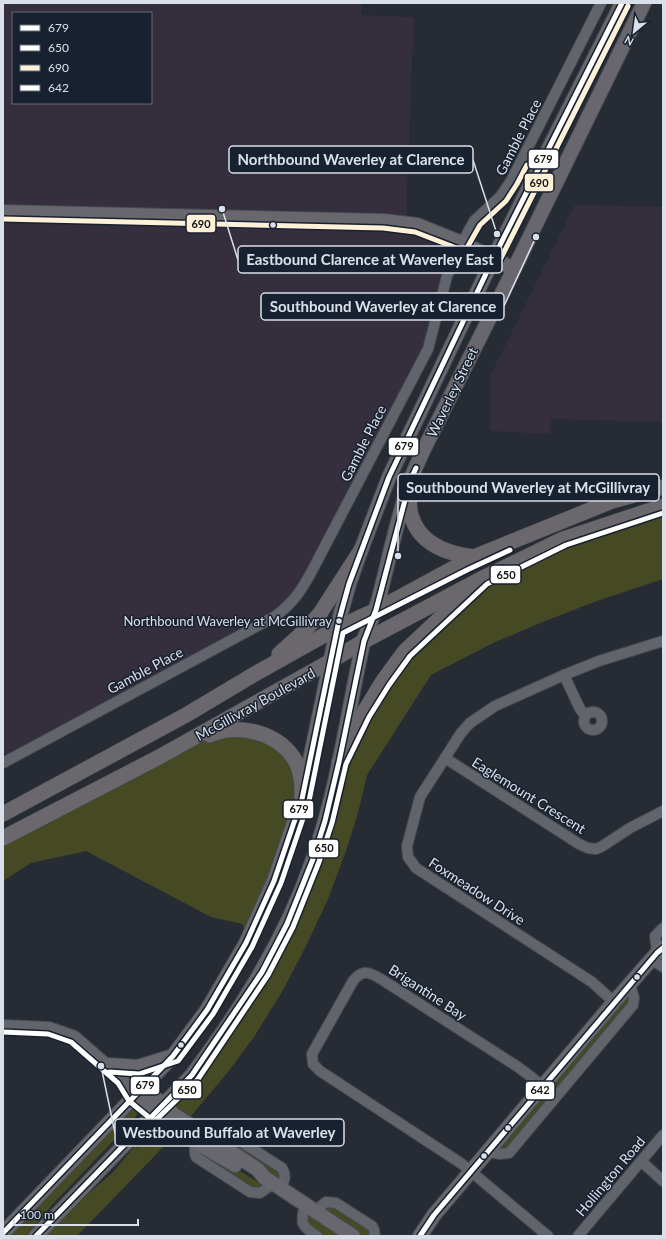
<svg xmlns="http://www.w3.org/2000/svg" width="666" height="1239" viewBox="0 0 666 1239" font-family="Lato,sans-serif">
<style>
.industrial{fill:#342e3d;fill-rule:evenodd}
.green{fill:#454a25}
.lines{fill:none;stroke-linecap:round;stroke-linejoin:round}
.street-casing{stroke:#454950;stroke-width:12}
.secondary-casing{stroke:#454950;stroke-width:16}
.primary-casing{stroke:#454950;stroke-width:16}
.street{stroke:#61656b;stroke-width:10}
.secondary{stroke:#67676d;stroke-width:14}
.primary{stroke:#6a676d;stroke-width:15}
.bus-1-casing{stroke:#18212f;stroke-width:8}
.bus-2-casing{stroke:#18212f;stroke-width:8}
.bus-3-casing{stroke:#18212f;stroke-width:8}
.bus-4-casing{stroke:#18212f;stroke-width:8}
.bus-1{stroke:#fff;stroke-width:5}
.bus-2{stroke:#fff;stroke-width:5}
.bus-3{stroke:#fff0d8;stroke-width:5}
.bus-4{stroke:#fff;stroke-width:5}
.bus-dot{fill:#dae0e9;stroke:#18212f;stroke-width:1.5}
.labels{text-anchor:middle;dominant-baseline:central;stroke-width:3;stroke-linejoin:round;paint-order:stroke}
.bus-label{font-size:13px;fill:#dae0e9;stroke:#18212f;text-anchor:end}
.street-label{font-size:14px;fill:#dae0e9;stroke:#18212f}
.leader{fill:none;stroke:#dae0e9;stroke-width:1.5}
.callout-dot{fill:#dae0e9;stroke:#18212f;stroke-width:1.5}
.callout{fill:#18212f;stroke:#dae0e9;stroke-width:1.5}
.callout-label{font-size:15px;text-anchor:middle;font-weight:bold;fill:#dae0e9}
.line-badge{stroke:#18212f;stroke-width:1.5}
.pale-badge-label{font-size:11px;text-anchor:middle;font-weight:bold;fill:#111}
</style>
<rect width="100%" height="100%" fill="#272c34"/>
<g class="industrial">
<path d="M3,3h359l-1,12 53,2 -8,200 56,26 -34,106 -141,259 -284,155zM13,13h138v90h-138z"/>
<polygon points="575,205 663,207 663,422 551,419 550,434 490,431 491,374"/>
</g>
<g class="green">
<polygon points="663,506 663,579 597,601 545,621 493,643 431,675 367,775 358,813 346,851 328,899 306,946 283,990 254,1037 228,1072 186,1122 159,1108 192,1075 287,924 339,762 383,681 483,578"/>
<polygon points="229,731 285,747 302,799 246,943 243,924 211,917 86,851 31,863 3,881 3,838 161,756"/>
<polygon points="630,984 634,998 509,1153 487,1152"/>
<polygon points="137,1105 140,1108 135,1118 52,1205 27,1236 5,1236 128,1109"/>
<polygon points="159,1129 170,1133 179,1139 174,1138 171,1139 77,1236 43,1236 60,1219 113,1172 135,1146 139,1148 144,1142 143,1141 151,1132"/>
<polygon points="216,1131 278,1169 281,1179 278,1180 213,1132"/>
<polygon points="199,1147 263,1185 264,1186 254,1190 199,1154"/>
<polygon points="332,1204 370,1230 371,1236 364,1236 323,1209"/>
<polygon points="307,1214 342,1236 324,1236 308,1226"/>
</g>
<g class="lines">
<g class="street-casing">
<g id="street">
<polyline points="564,675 580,709 585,715"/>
<circle cx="593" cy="721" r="9"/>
<polyline points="445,758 579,844 588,848 596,849 601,847 630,828 663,811"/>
<path d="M3,763l271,-146c20,-14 29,-29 40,-50l114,-218 19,-73 15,-33 12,-22 26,-24 11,-16 90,-178"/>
<polyline points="657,953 655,936 663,928"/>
<polyline points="652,960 663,967"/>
<polyline points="614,1002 592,982 416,868 408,857 407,846 420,797 461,733 470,723 495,706 564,675 599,661 663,641"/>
<polyline points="3,1025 49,1027 75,1036 123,1078 134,1096"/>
<path d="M543,1088l-9,-9 -16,-12 -137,-88c-12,-7 -18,-10 -28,2l-41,73 1,10 7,7 142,93 86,72"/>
<path d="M205,1135l6,-6 9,-1 62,40c5,8 2,13 -1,21"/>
<path d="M197,1143c-3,5 -3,9 -1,14l54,35 10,1 13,-9"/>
<polyline points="487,1152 500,1154 509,1153 633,1005 634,998 630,984"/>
<polyline points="641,1161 663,1181"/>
<path d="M305,1205c-5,18 -4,21 12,31"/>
<polyline points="315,1211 326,1202 336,1203 372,1226 374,1230 375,1236"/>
<polyline points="578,1236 663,1135"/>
</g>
</g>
<g class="secondary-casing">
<g id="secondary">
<polyline points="3,212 384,221 417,225 462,243 514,269"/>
<polyline points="109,1065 138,1067 170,1057"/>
<polyline points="143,1087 173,1114 257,1169 265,1178 353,1236"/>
<polyline points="134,1096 165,1122 197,1143 235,1165"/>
<polyline points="3,1233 173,1056 207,1010 246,943 274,881 302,799 339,620 349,584 361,550 389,477 493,259 622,3"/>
<path d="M36,1236l156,-161c50,-67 94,-137 121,-216 25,-70 34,-144 50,-216 4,-15 12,-30 16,-45 10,-39 18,-79 31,-117 3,-9 8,-18 12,-28l92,-184 130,-266"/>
<polyline points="420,1236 434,1215 614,1002 657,953 663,948"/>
</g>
</g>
<g class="primary-casing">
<g id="primary">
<path d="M410,481c0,10 -2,25 1,34 8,29 37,39 63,42"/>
<polyline points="279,654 300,635 319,615 361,550"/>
<path d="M210,735c29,-13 70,-2 86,27 6,12 6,24 6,37"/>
<polyline points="339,762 363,714 383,681 405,651 469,591"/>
<polyline points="3,814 186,715 253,675 337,628 376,610 474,557 612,501 663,487"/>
<polyline points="3,838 161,756 331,661 364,641 483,578 563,539 663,506"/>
</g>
</g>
<use href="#street" class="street"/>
<use href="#secondary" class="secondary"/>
<use href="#primary" class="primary"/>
<g class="bus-1-casing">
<g id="bus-1">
<polyline points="3,1233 173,1056 207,1010 246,943 274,881 302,799 339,620 349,584 389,477 493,259 622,3"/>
<polyline points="36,1236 192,1075 262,972 287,924 313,859 325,821 339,762 364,641 376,610 410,481 416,468"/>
</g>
</g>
<g class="bus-2-casing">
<g id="bus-2">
<polyline points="3,1032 48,1034 71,1042 118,1083 129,1101 151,1119 155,1120 158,1118 198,1079 268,975 293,927 319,862 332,823 346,764 369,717 389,685 410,656 487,584 566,545 663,513"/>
<polyline points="109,1072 139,1074 178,1061 213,1014 252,947 281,883 309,801 343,633 467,570 510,550"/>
</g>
</g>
<g class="bus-3-casing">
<g id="bus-3">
<polyline points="3,219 383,228 415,232 459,249 490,266 495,266 499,262 628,6"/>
<polyline points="468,246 480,225 506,201 517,184 527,165"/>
</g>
</g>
<g class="bus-4-casing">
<polyline id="bus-4" points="420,1236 434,1215 657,953 663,948"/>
</g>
<use href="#bus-1" class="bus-1"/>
<use href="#bus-2" class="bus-2"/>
<use href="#bus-3" class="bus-3"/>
<use href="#bus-4" class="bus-4"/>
</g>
<g class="bus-dot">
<circle cx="273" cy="225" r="3.5"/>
<circle cx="339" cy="621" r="3.5"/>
<circle cx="637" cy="977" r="3.5"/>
<circle cx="181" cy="1045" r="3.5"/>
<circle cx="508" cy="1128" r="3.5"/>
<circle cx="484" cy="1156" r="3.5"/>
</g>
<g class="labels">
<g class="bus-label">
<text x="332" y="621">Northbound Waverley at McGillivray</text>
</g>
<g class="street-label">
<text transform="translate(518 137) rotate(-63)">Gamble Place</text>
<text transform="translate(452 392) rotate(-64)">Waverley Street</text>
<text transform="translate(363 443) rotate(-63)">Gamble Place</text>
<text transform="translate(145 670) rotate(-28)">Gamble Place</text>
<text transform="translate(255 704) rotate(-29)">McGillivray Boulevard</text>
<text transform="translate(529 795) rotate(32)">Eaglemount Crescent</text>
<text transform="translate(477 891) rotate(33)">Foxmeadow Drive</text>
<text transform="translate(428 992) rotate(33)">Brigantine Bay</text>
<text transform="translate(610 1176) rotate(-50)">Hollington Road</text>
</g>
</g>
<path class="leader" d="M497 234L473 160M222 209L238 260M536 237L504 306M398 556L398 487M101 1066L115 1133"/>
<g class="callout-dot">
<circle cx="497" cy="234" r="4"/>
<circle cx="222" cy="209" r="4"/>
<circle cx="536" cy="237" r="4"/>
<circle cx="398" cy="556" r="4"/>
<circle cx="101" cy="1066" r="4"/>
</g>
<g class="callout">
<rect x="229" y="146" width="244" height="27" rx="4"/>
<rect x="238" y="246" width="264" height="27" rx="4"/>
<rect x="261" y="293" width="243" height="27" rx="4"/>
<rect x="398" y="474" width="261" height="27" rx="4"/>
<rect x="115" y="1119" width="229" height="27" rx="4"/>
</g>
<g class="callout-label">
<text x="351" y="165">Northbound Waverley at Clarence</text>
<text x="370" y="265">Eastbound Clarence at Waverley East</text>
<text x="383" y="312">Southbound Waverley at Clarence</text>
<text x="528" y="493">Southbound Waverley at McGillivray</text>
<text x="229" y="1138">Westbound Buffalo at Waverley</text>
</g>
<g class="line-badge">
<rect x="528" y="149" width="31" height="20" rx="4" fill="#fff"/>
<rect x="524" y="173" width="30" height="19" rx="4" fill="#fff0d8"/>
<rect x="186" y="214" width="30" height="19" rx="4" fill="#fff0d8"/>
<rect x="388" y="437" width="31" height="19" rx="4" fill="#fff"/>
<rect x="490" y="565" width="31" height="19" rx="4" fill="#fff"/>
<rect x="283" y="800" width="31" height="19" rx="4" fill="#fff"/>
<rect x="308" y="839" width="31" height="19" rx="4" fill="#fff"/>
<rect x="130" y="1076" width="30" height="19" rx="4" fill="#fff"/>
<rect x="172" y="1080" width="30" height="19" rx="4" fill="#fff"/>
<rect x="525" y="1081" width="30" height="19" rx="4" fill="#fff"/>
</g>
<g class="pale-badge-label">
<text x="543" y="163">679</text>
<text x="539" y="187">690</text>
<text x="201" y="228">690</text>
<text x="404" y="450">679</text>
<text x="506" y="579">650</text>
<text x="299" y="813">679</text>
<text x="324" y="852">650</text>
<text x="145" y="1089">679</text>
<text x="187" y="1094">650</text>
<text x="540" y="1094">642</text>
</g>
<rect width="666" height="1239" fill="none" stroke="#dae0e9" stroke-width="8"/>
<rect x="12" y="12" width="140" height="92" fill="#18212f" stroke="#666d79"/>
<rect x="20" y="25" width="20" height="6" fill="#ffffff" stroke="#666d79"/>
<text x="48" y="32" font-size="12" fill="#dae0e9">679</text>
<rect x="20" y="45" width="20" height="6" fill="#ffffff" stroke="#666d79"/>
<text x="48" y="52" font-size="12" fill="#dae0e9">650</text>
<rect x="20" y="65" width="20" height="6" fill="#fff0d8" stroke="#666d79"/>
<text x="48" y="72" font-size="12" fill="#dae0e9">690</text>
<rect x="20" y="85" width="20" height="6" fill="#ffffff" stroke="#666d79"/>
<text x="48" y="92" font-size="12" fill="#dae0e9">642</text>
<g transform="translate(634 32) rotate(209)" stroke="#18212f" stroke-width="3" paint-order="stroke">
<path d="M0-3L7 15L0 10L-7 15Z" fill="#dae0e9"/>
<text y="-6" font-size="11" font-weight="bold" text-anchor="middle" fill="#dae0e9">N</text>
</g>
<path d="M14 1219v6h124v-6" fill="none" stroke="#dae0e9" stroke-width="2"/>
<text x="20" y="1219" font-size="12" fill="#dae0e9" stroke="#18212f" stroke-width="3" paint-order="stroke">100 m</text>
</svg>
